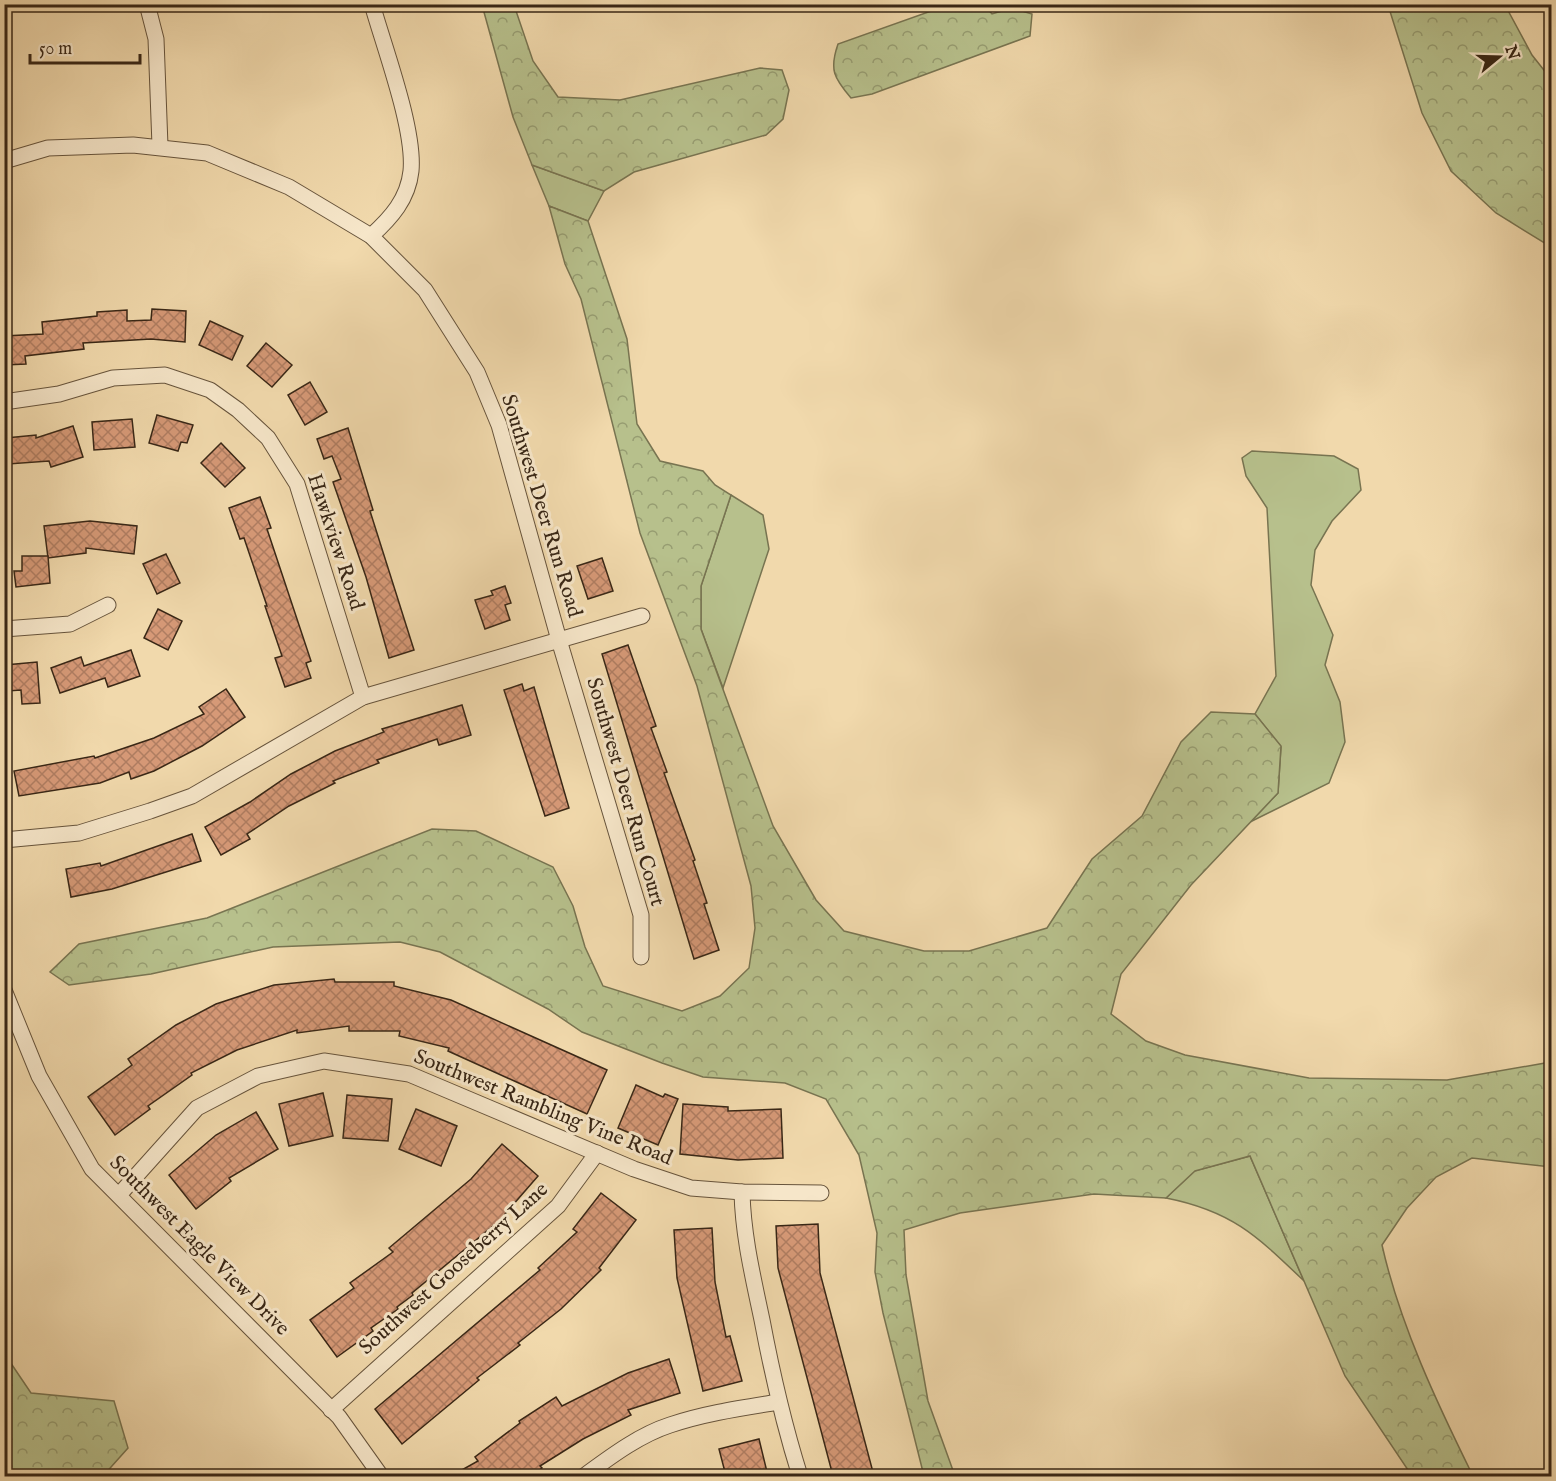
<svg xmlns="http://www.w3.org/2000/svg" width="1556" height="1481" viewBox="0 0 1556 1481" font-family="'IM FELL English',serif">
<style>
.grass{fill:#b7c08c;stroke:#787451;stroke-width:1.5}
.forest{fill:url(#forest-crowns);stroke:#787451;stroke-width:1.5}
.building{fill:url(#building-cross-hatch);stroke:#392716;stroke-width:1.5}
.lines{fill:none;stroke-linecap:round;stroke-linejoin:round}
.minor-casing{stroke:#67543c;stroke-width:17}
.minor{stroke:#f6e6c9;stroke-width:15}
.labels{text-anchor:middle;dominant-baseline:central;stroke-width:6;stroke-linejoin:round;paint-order:stroke}
.street-label{font-size:21px;fill:#392716;stroke:#f6e6c9}
</style>
<defs>
<pattern id="forest-crowns" width="20" height="18" patternUnits="userSpaceOnUse" patternTransform="scale(1.5)"><rect width="20" height="18" fill="#b7c08c"/><path d="M2 6a3 3 0 1 1 6 0M12 15a3 3 0 1 1 6 0" fill="none" stroke="#969c71"/></pattern>
<pattern id="building-cross-hatch" width="8" height="8" patternUnits="userSpaceOnUse" patternTransform="scale(1.5)"><rect width="8" height="8" fill="#d69977"/><path d="M0 0l8 8M0 8l8-8" fill="none" stroke="#af7d61"/></pattern>
</defs>
<rect width="100%" height="100%" fill="#f1d9ac"/>
<filter id="stains"><feTurbulence type="fractalNoise" baseFrequency=".00333" numOctaves="4"/><feColorMatrix values="0 0 0 0 .2 0 0 0 0 .09 0 0 0 0 .02 0 0 0 .5 -.17"/></filter>
<radialGradient id="worn" r=".72"><stop offset=".6" stop-color="#630" stop-opacity="0"/><stop offset="1" stop-color="#630" stop-opacity=".3"/></radialGradient>
<g class="grass">
<polygon points="532,165 604,191 588,221 549,206"/>
<polygon points="1252,451 1334,456 1358,469 1361,490 1332,521 1315,550 1311,585 1333,635 1325,665 1340,702 1345,742 1329,783 1250,822 1278,793 1281,747 1255,714 1276,676 1267,508 1246,476 1242,458"/>
<polygon points="731,495 763,515 769,549 723,688 701,629 701,586"/>
<path d="M1250,1156l54,125c-47,-45 -72,-70 -138,-83l28,-27z"/>
</g>
<g class="forest">
<polygon points="482,5 514,5 533,61 558,97 620,100 760,68 782,70 789,90 783,119 766,135 634,172 604,191 532,165 513,117"/>
<path d="M948,5h36l8,9 20,-6 20,6 -2,22 -158,58 -21,4c-17,-20 -22,-28 -13,-54z"/>
<polygon points="1388,5 1505,5 1532,55 1551,79 1551,247 1496,213 1451,171 1422,113"/>
<path d="M549,206l39,15 39,118 10,85 23,37 43,10 12,14 16,10 -30,91v43l72,197 43,74 28,31 80,20h45l78,-23 45,-69 50,-43 39,-74 30,-30 44,2 26,32 -3,47 -87,92 -70,89 -10,40 35,27 39,14 124,23 138,2 104,-18v105l-79,-9 -36,19 -29,31 -25,37c18,80 55,158 91,231h-61l-67,-100 -95,-220 -55,15 -29,27 -72,-4 -134,19 -56,17 2,45 22,126 27,75h-31l-41,-163 -8,-41 2,-39 -18,-78 -33,-56 -41,-16 -82,-6 -41,-14 -80,-31 -34,-23 -108,-57 -40,-10 -127,5 -122,27 -82,11 -19,-13 29,-28 128,-26 225,-89 44,2 77,36 20,39 12,41 18,39 79,25 38,-15 29,-28 6,-40 -4,-42 -54,-200 -57,-153 -59,-234 -16,-35z"/>
<polygon points="4,1353 31,1393 114,1401 128,1448 103,1476 6,1476"/>
</g>
<g class="building">
<polygon points="152,309 186,311 185,342 151,339 83,343 84,349 25,356 26,364 4,365 4,336 43,334 42,322 97,316 97,312 127,310 127,321 151,320"/>
<polygon points="210,321 243,336 232,360 199,345"/>
<polygon points="266,343 292,365 272,387 247,366"/>
<polygon points="310,382 327,412 305,425 288,395"/>
<polygon points="157,415 193,425 187,443 181,442 178,451 149,443"/>
<polygon points="132,419 135,447 94,450 92,422"/>
<polygon points="73,426 83,457 51,467 49,461 8,464 6,438 36,435 36,438"/>
<polygon points="348,428 373,510 370,511 414,650 389,658 366,577 333,482 341,479 332,456 324,459 317,439"/>
<polygon points="221,443 245,468 225,487 201,463"/>
<polygon points="260,497 271,528 267,529 311,661 306,663 311,678 285,687 275,658 282,656 265,606 267,606 244,538 240,539 229,508"/>
<polygon points="90,521 137,526 134,554 86,548 86,553 48,558 44,526"/>
<polygon points="166,554 180,583 157,594 143,564"/>
<polygon points="22,556 48,556 50,583 16,587 14,571 22,571"/>
<polygon points="602,558 613,591 588,599 577,566"/>
<polygon points="505,586 511,603 505,605 510,620 485,629 475,600 493,595 491,591"/>
<polygon points="158,609 182,621 168,650 144,638"/>
<polygon points="628,645 656,726 651,728 667,772 664,773 695,860 693,861 707,903 704,904 719,950 694,959 602,654"/>
<polygon points="131,650 140,676 108,687 105,678 60,693 51,668 81,657 84,666"/>
<polygon points="37,662 40,703 22,704 21,690 7,691 5,665"/>
<polygon points="522,684 524,691 534,687 569,808 545,816 504,690"/>
<polygon points="226,689 245,717 202,746 154,771 131,779 129,772 100,783 19,796 14,771 94,756 95,758 154,738 204,714 199,707"/>
<polygon points="462,705 471,735 439,745 437,739 377,760 379,763 333,781 335,783 289,806 247,834 250,839 221,855 205,827 250,802 291,774 335,751 384,732 382,729"/>
<polygon points="192,834 201,861 112,889 71,897 66,869 100,863 101,866"/>
<polygon points="334,979 335,982 394,982 394,986 451,1000 607,1070 587,1114 448,1051 449,1048 399,1036 400,1031 349,1031 349,1026 297,1033 297,1030 237,1050 191,1073 192,1075 148,1106 150,1109 115,1135 88,1097 132,1065 128,1059 176,1025 216,1004 274,985"/>
<polygon points="636,1085 663,1097 665,1094 678,1099 658,1145 618,1128"/>
<polygon points="323,1093 333,1136 289,1146 279,1104"/>
<polygon points="347,1095 392,1099 388,1141 343,1138"/>
<polygon points="683,1104 728,1107 728,1111 781,1109 783,1158 738,1160 680,1154"/>
<polygon points="416,1109 457,1126 441,1166 399,1149"/>
<polygon points="256,1112 278,1149 229,1178 231,1181 196,1209 169,1175 216,1135"/>
<polygon points="502,1144 538,1176 499,1221 412,1293 413,1295 397,1307 398,1309 371,1328 373,1331 337,1357 310,1320 354,1288 350,1283 393,1252 389,1248 471,1179"/>
<polygon points="601,1193 636,1220 599,1268 601,1270 561,1309 518,1343 520,1345 477,1378 479,1380 402,1444 375,1409 540,1270 538,1268 577,1232 573,1229"/>
<polygon points="818,1224 820,1273 874,1476 833,1476 778,1268 776,1226"/>
<polygon points="712,1228 715,1282 726,1337 730,1336 742,1381 703,1391 677,1278 674,1230"/>
<polygon points="669,1359 680,1393 628,1410 631,1415 583,1439 540,1466 542,1468 531,1476 451,1476 478,1461 475,1457 520,1423 519,1421 556,1397 562,1406 628,1373"/>
<polygon points="759,1439 768,1476 726,1476 719,1449"/>
</g>
<g class="lines">
<g class="minor-casing">
<g id="minor">
<polyline points="147,4 156,39 160,146"/>
<polyline points="4,161 48,148 133,145 207,153 289,187 371,236 425,290 477,372 499,425 559,640 641,915 641,957"/>
<path d="M371,236c20,-18 37,-37 40,-65 4,-42 -27,-124 -39,-167"/>
<polyline points="4,402 59,394 113,378 165,375 210,390 238,410 268,438 297,484 363,697"/>
<polyline points="4,629 70,624 108,605"/>
<polyline points="4,840 79,833 150,811 192,796 363,697 642,616"/>
<polyline points="4,990 39,1076 92,1169 339,1417 381,1476"/>
<path d="M742,1192c1,44 11,85 20,128 10,53 22,105 38,156"/>
<polyline points="119,1195 197,1108 258,1076 324,1061 409,1074 634,1169 691,1188 742,1192 821,1193"/>
<polyline points="331,1410 558,1206 597,1153"/>
<path d="M584,1476c26,-19 55,-41 86,-51 36,-12 72,-17 109,-23"/>
</g>
</g>
<use href="#minor" class="minor"/>
</g>
<g class="labels">
<g class="street-label">
<text transform="translate(541 506) rotate(73)">Southwest Deer Run Road</text>
<text transform="translate(335 542) rotate(72)">Hawkview Road</text>
<text transform="translate(625 792) rotate(74)">Southwest Deer Run Court</text>
<text transform="translate(543 1108) rotate(22)">Southwest Rambling Vine Road</text>
<text transform="translate(199 1246) rotate(45)">Southwest Eagle View Drive</text>
<text transform="translate(454 1269) rotate(-42)">Southwest Gooseberry Lane</text>
</g>
</g>
<rect width="1556" height="1481" fill="none" stroke="#f1d9ac" stroke-width="24"/>
<rect x="6" y="6" width="1544" height="1469" fill="none" stroke="#392716" stroke-width="3"/>
<rect x="12" y="12" width="1532" height="1457" fill="none" stroke="#392716" stroke-width="1.5"/>
<g transform="translate(1499 57) rotate(71)" stroke="#f6e6c9" stroke-width="4.5" paint-order="stroke">
<path d="M0-4.5L10 22L0 15L-10 22Z" fill="#392716"/>
<text y="-9" font-size="16" font-weight="bold" text-anchor="middle" fill="#392716">N</text>
</g>
<path d="M30 54v9h110v-9" fill="none" stroke="#392716" stroke-width="3"/>
<text x="39" y="54" font-size="18" fill="#392716" stroke="#f6e6c9" stroke-width="4.5" paint-order="stroke">50 m</text>
<rect width="100%" height="100%" filter="url(#stains)"/>
<rect width="100%" height="100%" fill="url(#worn)"/>
</svg>
